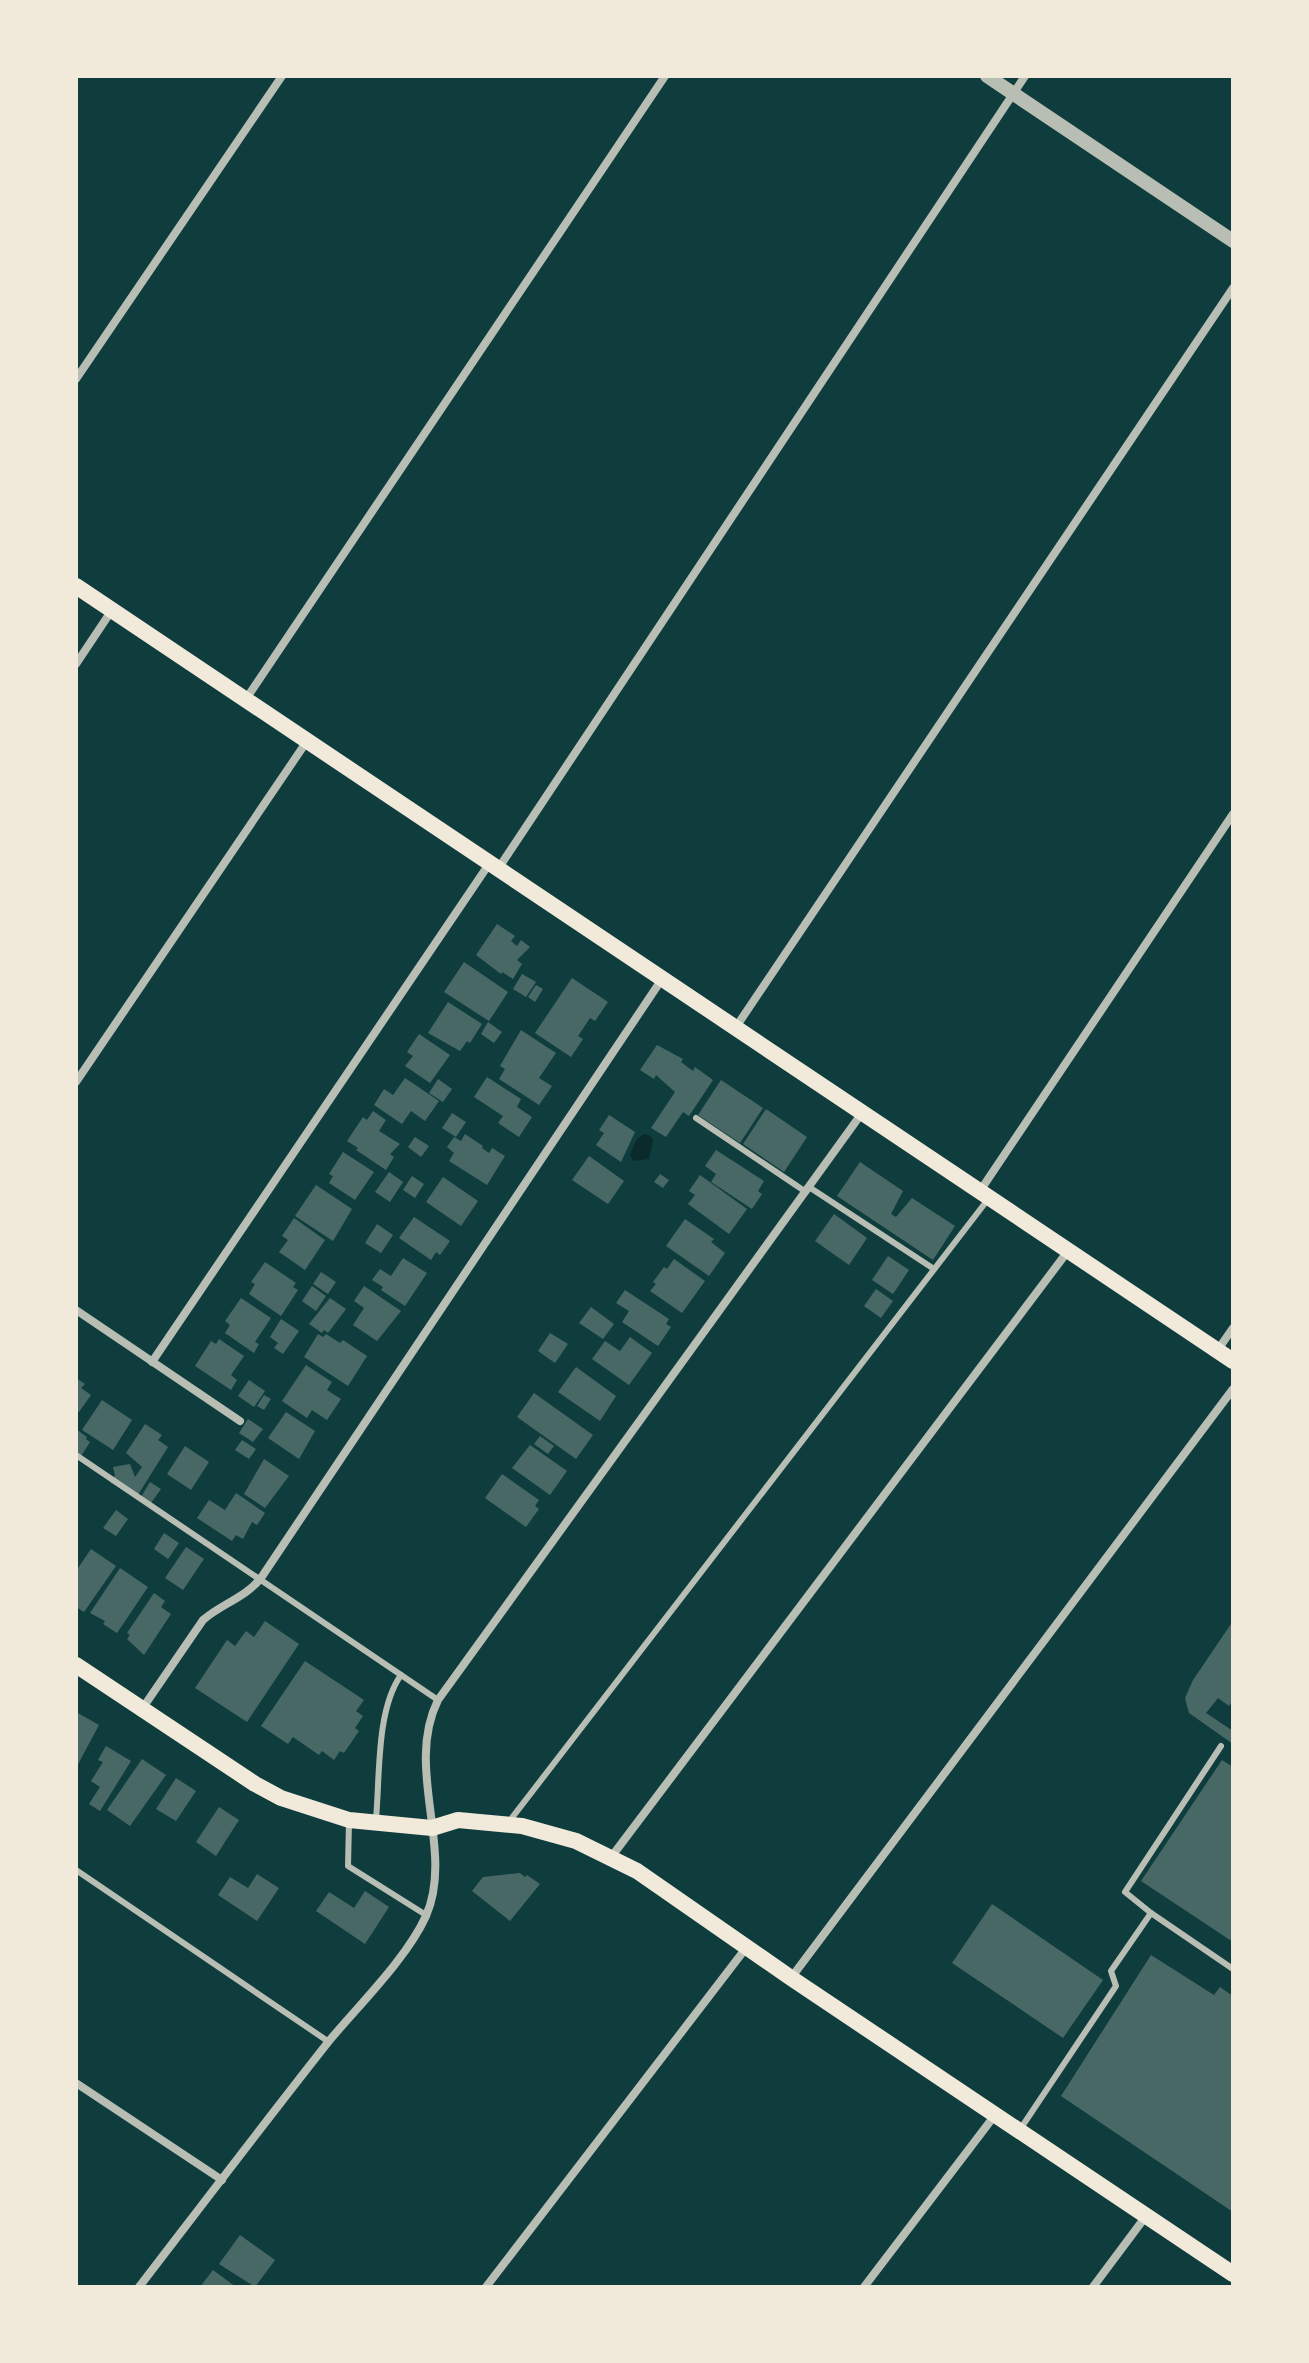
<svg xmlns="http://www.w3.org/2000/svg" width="1309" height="2363" viewBox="0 0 1309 2363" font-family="Mulish,sans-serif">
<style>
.water{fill:#0a2a2b}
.building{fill:#486865}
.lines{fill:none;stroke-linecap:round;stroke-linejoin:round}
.service{stroke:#b8beb3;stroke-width:6}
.minor{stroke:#b8beb3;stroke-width:8}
.tertiary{stroke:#b8beb3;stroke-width:14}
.secondary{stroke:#f1e9da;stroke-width:16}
</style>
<rect width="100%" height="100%" fill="#0f3d3e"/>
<polygon class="water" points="644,1134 651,1136 653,1140 649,1159 633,1161 630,1154 637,1139"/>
<g class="building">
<polygon points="497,924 515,936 511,941 517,946 521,940 530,947 517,960 522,964 513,979 502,972 501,974 476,955"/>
<polygon points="464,962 508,992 489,1021 444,992"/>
<polygon points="522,974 536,982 526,997 513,989"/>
<polygon points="572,978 608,1002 595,1021 590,1018 578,1036 583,1039 571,1057 535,1033"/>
<polygon points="536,985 543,989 535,1002 528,997"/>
<polygon points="448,1002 482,1024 470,1043 467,1041 460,1051 428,1033"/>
<polygon points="488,1022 502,1032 494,1043 481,1034"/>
<polygon points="521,1030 556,1053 539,1078 552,1086 539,1105 499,1079 505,1069 500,1066"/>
<polygon points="419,1034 450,1055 430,1083 405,1066 413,1056 407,1052"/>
<polygon points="657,1045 683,1059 681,1062 693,1071 695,1067 713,1080 689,1116 683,1112 666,1137 651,1128 675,1092 656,1075 654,1079 640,1070"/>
<polygon points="487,1077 521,1099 517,1107 532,1117 519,1137 498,1123 503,1116 474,1097"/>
<polygon points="405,1078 439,1101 425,1121 411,1111 402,1124 374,1105 384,1089 393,1095"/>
<polygon points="438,1079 452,1089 443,1102 429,1093"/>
<polygon points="721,1080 763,1108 740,1143 698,1115"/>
<polygon points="766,1109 807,1137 784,1172 743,1144"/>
<polygon points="373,1111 386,1120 379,1131 400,1144 390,1154 394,1157 386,1170 356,1150 358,1148 347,1141 363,1117 367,1120"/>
<polygon points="452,1113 466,1122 456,1137 442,1128"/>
<polygon points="609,1115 635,1132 621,1162 596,1145 604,1133 599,1130"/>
<polygon points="465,1134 483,1146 482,1148 489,1153 492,1148 505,1156 487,1185 449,1161 454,1153 447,1147 454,1137 461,1141"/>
<polygon points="415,1137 429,1146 421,1157 408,1147"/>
<polygon points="716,1150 764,1181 758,1191 762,1194 752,1209 711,1182 716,1174 705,1166"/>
<polygon points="343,1152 374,1172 355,1200 329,1183 333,1176 329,1174"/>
<polygon points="589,1156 624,1181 608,1204 572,1180"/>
<polygon points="860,1162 903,1191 891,1214 896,1217 912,1198 955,1226 933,1260 837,1196"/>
<polygon points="389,1172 403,1182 390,1202 375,1192"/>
<polygon points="660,1174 669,1180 663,1188 654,1182"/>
<polygon points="700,1175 747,1209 729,1234 688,1204 695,1195 689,1191"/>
<polygon points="412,1176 424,1184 415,1198 403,1190"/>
<polygon points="443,1177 478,1201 461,1226 426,1202"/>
<polygon points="316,1185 352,1209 333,1241 295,1216"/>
<polygon points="834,1214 867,1238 849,1265 815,1241"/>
<polygon points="414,1217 450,1241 440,1255 436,1252 431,1260 399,1238"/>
<polygon points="294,1218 325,1240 305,1270 279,1252 288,1240 282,1236"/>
<polygon points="685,1219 714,1239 711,1242 725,1253 709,1276 666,1246"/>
<polygon points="377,1224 393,1235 381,1253 365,1243"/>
<polygon points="888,1256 909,1270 893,1294 872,1280"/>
<polygon points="403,1258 427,1273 405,1306 381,1290 383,1287 372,1280 380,1269 391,1276"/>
<polygon points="674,1259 705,1281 682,1313 650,1291 656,1284 653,1282 664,1267 667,1269"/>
<polygon points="265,1262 296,1283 293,1287 298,1290 281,1316 249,1294 255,1284 251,1282"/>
<polygon points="321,1272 336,1282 328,1294 313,1284"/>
<polygon points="312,1286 326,1296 316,1311 302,1301"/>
<polygon points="364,1286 401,1311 377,1341 353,1325 364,1308 354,1301"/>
<polygon points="876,1289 893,1301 881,1318 864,1306"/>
<polygon points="625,1290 669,1319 666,1324 671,1327 658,1346 622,1322 629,1311 616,1303"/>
<polygon points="241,1298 271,1318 255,1342 259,1344 254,1353 225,1333 230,1325 225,1321"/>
<polygon points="330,1298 346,1309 328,1333 324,1330 322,1333 309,1324"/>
<polygon points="591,1307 614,1324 603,1339 579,1323"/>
<polygon points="281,1319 299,1331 283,1354 274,1348 278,1343 270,1337"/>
<polygon points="550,1333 568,1344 555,1363 538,1351"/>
<polygon points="318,1334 323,1337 326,1334 340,1343 343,1340 367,1356 348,1386 304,1357"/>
<polygon points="630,1337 652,1353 629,1385 592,1359 605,1341 620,1351"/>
<polygon points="219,1339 244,1356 231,1375 237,1380 231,1390 195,1366 211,1341 216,1344"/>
<polygon points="306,1365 332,1382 327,1390 341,1399 327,1420 312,1410 307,1418 282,1401"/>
<polygon points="576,1367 616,1396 600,1421 558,1392"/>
<polygon points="76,1378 85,1384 81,1388 91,1395 79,1412 76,1411"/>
<polygon points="249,1380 265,1391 254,1407 238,1396"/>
<polygon points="534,1393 593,1435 576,1459 517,1417"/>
<polygon points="264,1395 271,1399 264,1410 257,1406"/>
<polygon points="102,1400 132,1420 113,1450 82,1430"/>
<polygon points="286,1412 315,1431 299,1459 268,1438"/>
<polygon points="248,1419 263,1429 253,1442 239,1433"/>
<polygon points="145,1424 162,1435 158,1440 168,1447 136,1498 110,1482 115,1475 113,1467 130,1464 135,1477 142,1467 126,1453"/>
<polygon points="76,1429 87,1437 86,1439 90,1442 81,1456 76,1453"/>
<polygon points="540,1436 554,1446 548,1454 534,1444"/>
<polygon points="242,1440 256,1449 249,1459 235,1450"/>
<polygon points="530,1445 567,1471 550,1495 512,1468"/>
<polygon points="185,1446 209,1462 191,1490 167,1474"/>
<polygon points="264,1459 289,1476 265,1508 244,1494"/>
<polygon points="502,1474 539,1500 535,1506 539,1509 526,1527 485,1498"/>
<polygon points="150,1482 161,1489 151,1503 141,1497"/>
<polygon points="236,1493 265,1513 257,1525 252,1522 243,1539 236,1535 232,1541 197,1518 209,1500 225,1510"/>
<polygon points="116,1510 128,1519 116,1536 103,1528"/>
<polygon points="164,1533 179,1543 168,1559 154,1549"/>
<polygon points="186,1547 204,1559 183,1590 165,1578"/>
<polygon points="91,1549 116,1566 84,1612 76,1607 76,1571"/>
<polygon points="120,1568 148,1587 117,1633 103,1624 105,1621 90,1613"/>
<polygon points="154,1593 165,1601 161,1607 171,1614 144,1655 127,1639 130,1635 127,1633"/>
<polygon points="265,1621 299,1644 247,1722 195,1688 227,1640 235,1646 246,1631 254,1637"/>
<polygon points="1233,1621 1233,1700 1229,1706 1218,1698 1206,1713 1233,1731 1233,1744 1189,1713 1185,1698 1193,1680"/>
<polygon points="305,1661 364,1700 356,1711 363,1716 355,1728 359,1731 344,1753 340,1751 334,1760 322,1751 319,1755 293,1737 288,1744 261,1726"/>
<polygon points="78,1713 99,1725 76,1768 76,1716"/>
<polygon points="106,1746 131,1761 100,1811 89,1804 100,1787 91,1781 103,1762 98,1760"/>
<polygon points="142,1759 166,1775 130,1826 107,1810"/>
<polygon points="1222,1760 1233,1767 1233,1942 1141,1881"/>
<polygon points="176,1778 196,1791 176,1821 156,1809"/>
<polygon points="219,1807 239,1820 216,1856 196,1842"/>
<polygon points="520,1873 525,1877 527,1875 540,1884 510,1921 472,1891 483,1877"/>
<polygon points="257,1874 279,1888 257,1921 218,1895 230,1877 248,1888"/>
<polygon points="365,1891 389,1907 365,1944 316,1911 329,1892 354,1908"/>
<polygon points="992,1904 1103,1980 1063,2038 952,1963"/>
<polygon points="1151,1955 1214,1995 1220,1987 1233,1996 1233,2212 1061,2096"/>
<polygon points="240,2235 275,2260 255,2287 219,2264"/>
<polygon points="213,2270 236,2287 200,2287"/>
</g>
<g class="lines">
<g class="service">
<polyline points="696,1118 806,1192"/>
<polyline points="809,1187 934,1269"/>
<polyline points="76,1455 438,1700"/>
<path d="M376,1819c4,-42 0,-109 25,-144"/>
<polyline points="349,1822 348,1866 426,1915"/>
<polyline points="508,1823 989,1198"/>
<polyline points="76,1870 329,2042"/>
<polyline points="1151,1913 1125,1892 1221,1746"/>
<polyline points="1019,2131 1116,1986 1111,1971 1151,1913 1233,1969"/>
</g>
<g class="minor">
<polyline points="76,379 282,76"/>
<polyline points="76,664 112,610"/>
<polyline points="246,699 665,76"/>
<polyline points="498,869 1025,76"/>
<polyline points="736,1027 1233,288"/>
<polyline points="76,1082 307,741"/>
<polyline points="980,1191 1233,814"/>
<polyline points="76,1310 240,1421"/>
<polyline points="1217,1351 1233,1328"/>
<polyline points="152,1362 489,864"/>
<path d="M142,1709l61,-89c18,-16 42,-22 58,-42l401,-599"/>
<polyline points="612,1856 1068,1251"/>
<polyline points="791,1978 1233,1389"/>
<polyline points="76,2083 222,2180"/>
<path d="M139,2287c63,-82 126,-165 190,-246 30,-36 78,-83 97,-125 29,-66 -22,-147 12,-216l424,-587"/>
<polyline points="486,2287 746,1948"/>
<polyline points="864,2287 995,2115"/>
<polyline points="1093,2287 1146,2216"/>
</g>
<polyline class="tertiary" points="987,76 1233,241"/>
<g class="secondary">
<polyline points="76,586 1233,1361"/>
<polyline points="76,1665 255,1784 281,1798 349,1820 432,1828 458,1820 522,1826 576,1841 637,1871 791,1978 1233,2274"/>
</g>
</g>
<rect width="1309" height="2363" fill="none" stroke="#f1e9da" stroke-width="156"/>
</svg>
